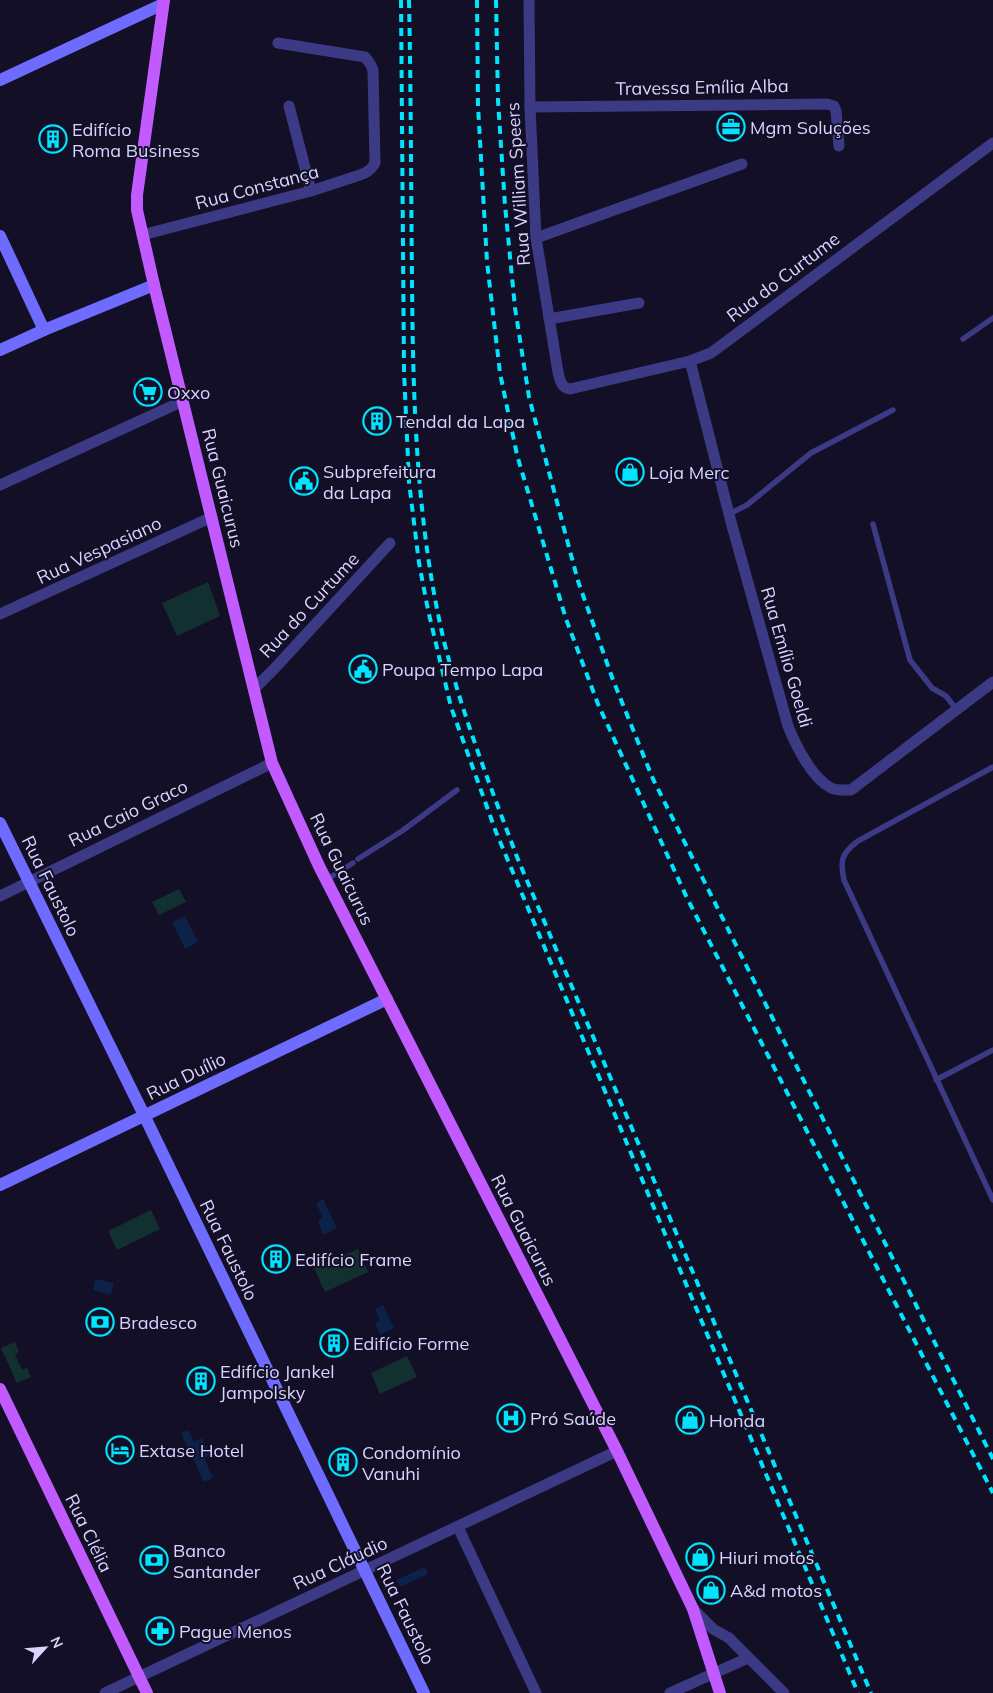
<svg xmlns="http://www.w3.org/2000/svg" width="993" height="1693" viewBox="0 0 993 1693" font-family="Mulish,sans-serif">
<style>
.green{fill:#12302f}
.water{fill:#0c2248}
.lines{fill:none;stroke-linecap:round;stroke-linejoin:round}
.lane{stroke:#3d3a85;stroke-width:5.5}
.street{stroke:#3d3a85;stroke-width:11}
.secondary{stroke:#6f6bff;stroke-width:12}
.primary{stroke:#c25bff;stroke-width:12}
.rail{stroke:#00e5ff;stroke-width:4;stroke-dasharray:8 6;stroke-linecap:butt}
.labels{text-anchor:middle;dominant-baseline:central;stroke-width:4;stroke-linejoin:round;paint-order:stroke}
.street-label{font-size:18px;fill:#d9d4ff;stroke:#130f26}
.poi-label{font-size:18px;fill:#d9d4ff;stroke:#130f26;text-anchor:start}
</style>
<rect width="100%" height="100%" fill="#130f26"/>
<g class="green">
<polygon points="208,582 220,616 177,636 162,603"/>
<polygon points="179,889 186,902 159,915 152,902"/>
<polygon points="151,1210 160,1229 117,1250 108,1231"/>
<polygon points="358,1249 368,1272 325,1292 314,1268"/>
<polygon points="15,1342 19,1352 15,1354 22,1370 27,1368 31,1377 17,1383 1,1348"/>
<polygon points="407,1356 417,1377 380,1394 371,1373"/>
</g>
<g class="water">
<polygon points="185,916 198,942 185,949 172,922"/>
<polygon points="323,1199 337,1228 323,1235 318,1220 323,1218 316,1203"/>
<polygon points="95,1279 114,1283 111,1295 93,1290"/>
<polygon points="383,1305 394,1328 380,1335 375,1323 380,1320 375,1309"/>
<polygon points="188,1430 194,1442 202,1438 210,1455 204,1458 213,1478 204,1482 181,1433"/>
<polygon points="425,1567 428,1574 400,1587 396,1580"/>
</g>
<g class="lines">
<g class="lane">
<polyline points="963,339 993,318"/>
<polyline points="729,514 747,505 811,453 893,410"/>
<polyline points="873,524 910,660 932,688 946,696 957,710"/>
<path d="M993,767l-135,74c-17,13 -18,19 -14,39l149,320"/>
<polyline points="358,859 402,831 457,790"/>
<polyline points="326,880 353,863"/>
<polyline points="936,1080 993,1050"/>
</g>
<g class="street">
<path d="M529,0l1,107 6,131 22,134c2,8 3,16 12,17l120,-28 21,-8 282,-210"/>
<polyline points="289,106 311,191"/>
<polyline points="530,107 827,104 834,106 836,111 839,146"/>
<path d="M142,235l169,-44 49,-16c7,-2 11,-5 15,-12l-2,-92c-1,-6 -4,-9 -8,-14l-87,-14"/>
<polyline points="536,238 742,164"/>
<polyline points="549,319 639,303"/>
<path d="M690,361l41,161 57,204c8,20 24,52 43,62 7,3 13,2 20,2l142,-108"/>
<polyline points="0,485 183,401"/>
<polyline points="0,614 212,517"/>
<polyline points="254,689 275,668 390,543"/>
<polyline points="0,896 272,763"/>
<polyline points="458,1527 536,1693"/>
<polyline points="693,1609 713,1629 729,1638 784,1693"/>
<polyline points="105,1693 617,1451"/>
<polyline points="670,1693 748,1658"/>
</g>
<g class="secondary">
<polyline points="0,80 163,4"/>
<polyline points="0,236 44,330"/>
<polyline points="0,350 44,330 154,285"/>
<polyline points="0,823 144,1115 424,1693"/>
<polyline points="0,1185 387,999"/>
</g>
<g class="primary">
<polyline points="164,0 137,195 137,210 154,285 272,763 319,866 617,1451 693,1609 720,1693"/>
<polyline points="0,1389 147,1693"/>
</g>
<g class="rail">
<polyline points="401,0 404,371 409,482 419,563 428,610 451,707 496,832 858,1693"/>
<path d="M409,0c2,93 2,187 3,280 1,119 4,240 31,357 18,75 47,148 74,220l354,836"/>
<polyline points="477,0 478,106 487,262 500,373 517,455 566,619 598,704 687,898 993,1493"/>
<polyline points="496,0 498,101 505,205 515,308 529,397 578,581 613,680 653,779 993,1459"/>
</g>
</g>
<defs>
<g id="office-ring" transform="scale(1.4375)"><circle r="9.5" fill="#130f26" stroke="#00e5ff" stroke-width="1.5"/><path d="M-6-3h4V-5.5h4V-3h4V5H-6ZM-1-4.5V-3h2v-1.5ZM-6 0V1H6V0Z" fill="#00e5ff"/></g>
<g id="building-ring" transform="scale(1.4375)"><circle r="9.5" fill="#130f26" stroke="#00e5ff" stroke-width="1.5"/><path d="M-4-6H4V6H1V3H-1V6H-4ZM-2.5-4.3h1.7v1.8h-1.7ZM.8-4.3h1.7v1.8H.8ZM-2.5-1h1.7V.8h-1.7ZM.8-1h1.7V.8H.8Z" fill="#00e5ff"/></g>
<g id="supermarket-ring" transform="scale(1.4375)"><circle r="9.5" fill="#130f26" stroke="#00e5ff" stroke-width="1.5"/><path d="M-6-5.5h2.5l.6 2H6L4.5 2H-2.5L-4.4-4H-6ZM-1.5 3.2a1.3 1.3 0 1 0 .1 0ZM3 3.2a1.3 1.3 0 1 0 .1 0Z" fill="#00e5ff"/></g>
<g id="shop-ring" transform="scale(1.4375)"><circle r="9.5" fill="#130f26" stroke="#00e5ff" stroke-width="1.5"/><path d="M-5-2.5h2.3a2.7 3.5 0 0 1 5.4 0H5L5.5 6h-11ZM-1.5-2.5h3a1.5 2.3 0 0 0-3 0Z" fill="#00e5ff"/></g>
<g id="civic-ring" transform="scale(1.4375)"><circle r="9.5" fill="#130f26" stroke="#00e5ff" stroke-width="1.5"/><path d="M-.6-6.5H3V-4.5H.6V-3L4-1V1h2V6H-6V1h2V-1L-.6-3ZM-1.2 2.5V6h2.4V2.5Z" fill="#00e5ff"/></g>
<g id="bank-ring" transform="scale(1.4375)"><circle r="9.5" fill="#130f26" stroke="#00e5ff" stroke-width="1.5"/><path d="M-6-4H6V4H-6ZM0-2.3a2.3 2.3 0 1 0 0 4.6a2.3 2.3 0 1 0 0-4.6Z" fill="#00e5ff"/></g>
<g id="hospital-ring" transform="scale(1.4375)"><circle r="9.5" fill="#130f26" stroke="#00e5ff" stroke-width="1.5"/><path d="M-5-5h3v3.5h4V-5h3V5h-3V1.5h-4V5h-3Z" fill="#00e5ff"/></g>
<g id="hotel-ring" transform="scale(1.4375)"><circle r="9.5" fill="#130f26" stroke="#00e5ff" stroke-width="1.5"/><path d="M-6-4.5h1.5V1H6V5H4.5V3h-9V5H-6ZM-4 0a1.8 1.8 0 1 1 3.6 0ZM.5 0V-2.5h3Q6-2.5 6 0Z" fill="#00e5ff"/></g>
<g id="pharmacy-ring" transform="scale(1.4375)"><circle r="9.5" fill="#130f26" stroke="#00e5ff" stroke-width="1.5"/><path d="M-2-6h4v4h4v4h-4v4h-4v-4h-4v-4h4Z" fill="#00e5ff"/></g>
</defs>
<g fill-rule="evenodd">
<use href="#office-ring" x="731" y="127"/>
<use href="#building-ring" x="53" y="139"/>
<use href="#supermarket-ring" x="148" y="392"/>
<use href="#building-ring" x="377" y="421"/>
<use href="#shop-ring" x="630" y="472"/>
<use href="#civic-ring" x="304" y="481"/>
<use href="#civic-ring" x="363" y="669"/>
<use href="#building-ring" x="276" y="1259"/>
<use href="#bank-ring" x="100" y="1322"/>
<use href="#building-ring" x="334" y="1343"/>
<use href="#building-ring" x="201" y="1381"/>
<use href="#hospital-ring" x="511" y="1418"/>
<use href="#shop-ring" x="690" y="1420"/>
<use href="#hotel-ring" x="120" y="1450"/>
<use href="#building-ring" x="343" y="1462"/>
<use href="#shop-ring" x="700" y="1557"/>
<use href="#bank-ring" x="154" y="1560"/>
<use href="#shop-ring" x="711" y="1590"/>
<use href="#pharmacy-ring" x="160" y="1631"/>
</g>
<g class="labels">
<g class="street-label">
<text transform="translate(702 87) rotate(-1)">Travessa Emília Alba</text>
<text transform="translate(518 184) rotate(-94)">Rua William Speers</text>
<text transform="translate(257 187) rotate(-15)">Rua Constança</text>
<text transform="translate(783 277) rotate(-37)">Rua do Curtume</text>
<text transform="translate(223 488) rotate(76)">Rua Guaicurus</text>
<text transform="translate(99 550) rotate(-25)">Rua Vespasiano</text>
<text transform="translate(309 605) rotate(-47)">Rua do Curtume</text>
<text transform="translate(787 657) rotate(74)">Rua Emílio Goeldi</text>
<text transform="translate(128 813) rotate(-26)">Rua Caio Graco</text>
<text transform="translate(342 869) rotate(64)">Rua Guaicurus</text>
<text transform="translate(51 886) rotate(64)">Rua Faustolo</text>
<text transform="translate(186 1076) rotate(-26)">Rua Duílio</text>
<text transform="translate(524 1230) rotate(63)">Rua Guaicurus</text>
<text transform="translate(229 1250) rotate(64)">Rua Faustolo</text>
<text transform="translate(89 1533) rotate(64)">Rua Clélia</text>
<text transform="translate(340 1563) rotate(-25)">Rua Cláudio</text>
<text transform="translate(406 1614) rotate(64)">Rua Faustolo</text>
</g>
<g class="poi-label">
<text x="750" y="127">Mgm Soluções</text>
<text x="72" y="129">Edifício<tspan x="72" dy="21">Roma Business</tspan></text>
<text x="167" y="392">Oxxo</text>
<text x="396" y="421">Tendal da Lapa</text>
<text x="323" y="471">Subprefeitura<tspan x="323" dy="21">da Lapa</tspan></text>
<text x="649" y="472">Loja Merc</text>
<text x="382" y="669">Poupa Tempo Lapa</text>
<text x="295" y="1259">Edifício Frame</text>
<text x="119" y="1322">Bradesco</text>
<text x="353" y="1343">Edifício Forme</text>
<text x="220" y="1371">Edifício Jankel<tspan x="220" dy="21">Jampolsky</tspan></text>
<text x="530" y="1418">Pró Saúde</text>
<text x="709" y="1420">Honda</text>
<text x="139" y="1450">Extase Hotel</text>
<text x="362" y="1452">Condomínio<tspan x="362" dy="21">Vanuhi</tspan></text>
<text x="173" y="1550">Banco<tspan x="173" dy="21">Santander</tspan></text>
<text x="719" y="1557">Hiuri motos</text>
<text x="730" y="1590">A&amp;d motos</text>
<text x="179" y="1631">Pague Menos</text>
</g>
</g>
<g transform="translate(45 1648) rotate(64)" stroke="#130f26" stroke-width="4" paint-order="stroke">
<path d="M0-4L9 19L0 12L-9 19Z" fill="#d9d4ff"/>
<text y="-8" font-size="14" font-weight="bold" text-anchor="middle" fill="#d9d4ff">N</text>
</g>
</svg>
